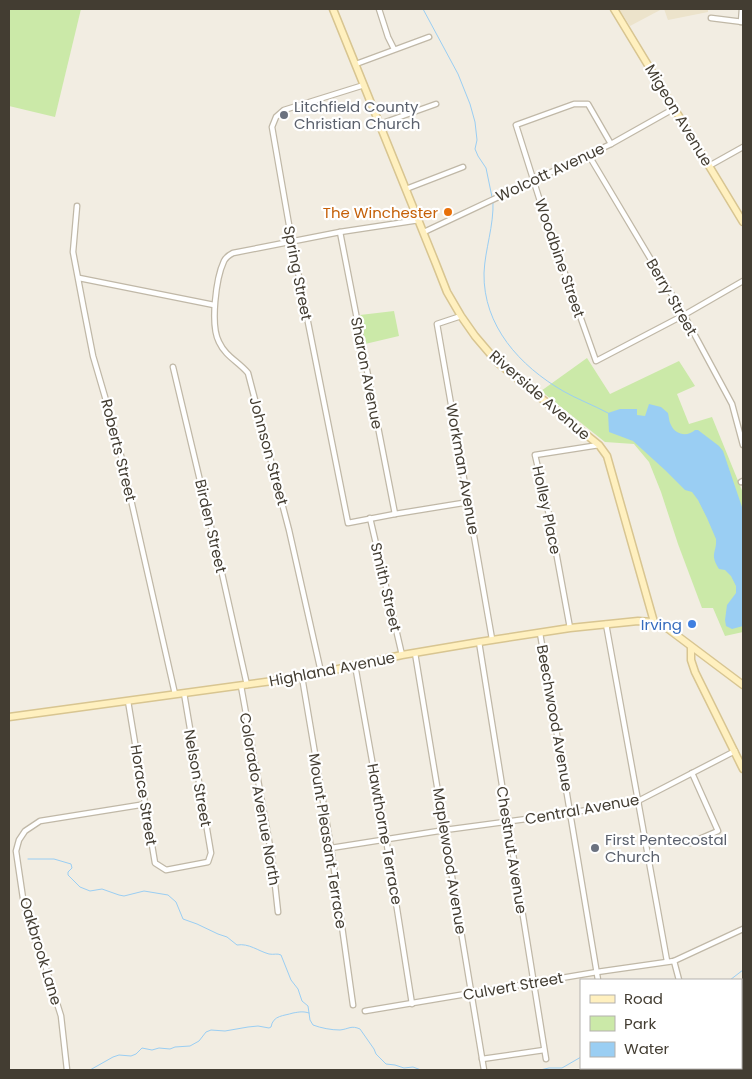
<svg xmlns="http://www.w3.org/2000/svg" width="752" height="1079" viewBox="0 0 752 1079" font-family="Poppins,sans-serif">
<style>
.education{fill:#ece3cb}
.green{fill:#cbe9a8}
.water{fill:#9acef3}
.lines{fill:none;stroke-linecap:round;stroke-linejoin:round}
.stream{stroke:#9acef3;stroke-width:1}
.street-casing{stroke:#c0b8a7;stroke-width:7}
.secondary-casing{stroke:#d8c591;stroke-width:9}
.street{stroke:#fff;stroke-width:4.5}
.secondary{stroke:#fff0bf;stroke-width:6}
.worship-dot{fill:#6b7280;stroke:#fff;stroke-width:2}
.food-dot{fill:#e8710a;stroke:#fff;stroke-width:2}
.shop-dot{fill:#3f7fe0;stroke:#fff;stroke-width:2}
.labels{text-anchor:middle;dominant-baseline:central;stroke-width:4.5;stroke-linejoin:round;paint-order:stroke}
.worship-label{font-size:15px;fill:#5b616d;stroke:#fff;text-anchor:start}
.street-label{font-size:15px;fill:#433d32;stroke:#fff}
.food-label{font-size:15px;fill:#c56008;stroke:#fff;text-anchor:end}
.shop-label{font-size:15px;fill:#366cbe;stroke:#fff;text-anchor:end}
</style>
<rect width="100%" height="100%" fill="#f2ede2"/>
<g class="education">
<polygon points="619,9 662,9 630,26"/>
<polygon points="664,9 708,9 708,12 668,20"/>
</g>
<g class="green">
<polygon points="9,9 81,9 55,117 9,106"/>
<polygon points="394,311 399,336 365,344 360,315"/>
<polygon points="587,358 610,394 679,361 695,386 677,394 689,424 712,417 743,493 743,632 725,636 713,608 702,608 678,544 661,492 649,462 634,444 605,442 541,391"/>
</g>
<path class="water" d="M649,404l12,3 7,6c1,4 1,9 3,12 4,10 17,12 24,5h3l21,16 4,5 20,59v116l-11,3 -6,-3 -1,-6 2,-15 9,-12v-7l-5,-10 -6,-6 -6,-1c-10,-16 -2,-16 -3,-30l-9,-21 -9,-18 -6,-8 -7,-2 -20,-20 -32,-29 -24,-9 -1,-19 12,-4h17v6l8,1z"/>
<g class="lines">
<g class="stream">
<polyline points="423,9 458,74 470,104 475,122 477,140 475,149 478,156 486,168 492,197"/>
<path d="M493,201c1,25 -8,48 -9,72 -1,53 36,93 79,118 14,8 30,14 45,22"/>
<path d="M28,859h26l17,5 1,4 -4,4v3l12,12 10,4 12,-2 17,6 5,1 20,-5 24,4 8,7 7,17 14,5 21,10 9,3 10,8c12,-2 21,6 32,9 5,1 8,-1 12,1l10,25 7,9 4,12 6,5 2,14 3,5c8,3 18,5 27,5 9,-1 11,-5 20,-1l14,20 2,5 10,10 9,1 9,3 9,-1 8,3"/>
<polyline points="730,980 743,970"/>
<path d="M90,1070l23,-13 6,-2 12,1 5,-2 6,-6 10,2 7,-2 11,1 5,-2 15,-1 9,-5 7,-9 5,-2 14,1 23,-4 10,-1 11,2 2,-1c2,-12 13,-11 22,-14 6,-1 10,-2 16,0"/>
<polyline points="540,1070 549,1068 562,1068 581,1057"/>
</g>
<g class="street-casing">
<g id="street">
<polyline points="379,9 388,37 394,49"/>
<polyline points="711,18 743,22"/>
<polyline points="741,22 742,9"/>
<polyline points="356,64 429,37"/>
<polyline points="364,85 284,110 276,117 272,127 292,242 348,523 395,514 469,502"/>
<polyline points="380,124 436,104"/>
<polyline points="611,144 588,104 574,104 516,125 546,220 596,361 684,315 743,281"/>
<polyline points="588,154 684,315 732,404 743,445"/>
<polyline points="709,166 743,147"/>
<polyline points="406,189 463,167"/>
<polyline points="77,206 73,252 84,310 93,356 117,438 175,694"/>
<polyline points="340,232 395,514"/>
<polyline points="424,232 611,144 675,108"/>
<polyline points="79,278 214,305"/>
<polyline points="461,316 437,324 492,639"/>
<polyline points="173,367 221,569 247,685"/>
<polyline points="741,482 743,481"/>
<polyline points="370,518 402,655"/>
<polyline points="606,624 667,961"/>
<polyline points="570,628 550,519 535,455 599,445"/>
<polyline points="540,633 598,980"/>
<polyline points="479,642 546,1059"/>
<polyline points="415,653 484,1070"/>
<polyline points="355,665 386,839 412,1004"/>
<path d="M321,672l-32,-142 -41,-157c-10,-12 -22,-16 -29,-31 -9,-17 -3,-64 5,-81 2,-4 5,-6 9,-8l107,-21 79,-12"/>
<polyline points="302,677 331,848 353,1005"/>
<polyline points="241,686 272,857 278,912"/>
<polyline points="128,701 155,863 166,870 208,862 211,853 184,693"/>
<polyline points="690,843 718,831 692,773"/>
<polyline points="331,848 445,830 570,813 638,801 735,751"/>
<polyline points="674,961 679,980"/>
<polyline points="365,1011 597,972 674,961 743,929"/>
<polyline points="741,1042 743,1041"/>
<polyline points="482,1059 544,1050"/>
<polyline points="67,1070 61,1016 46,968 33,936 24,905 16,851 19,840 25,831 40,821 146,804"/>
<polyline points="667,1070 675,1068"/>
</g>
</g>
<g class="secondary-casing">
<g id="secondary">
<polyline points="333,9 436,264 447,292 461,316 475,336 498,363 599,445 607,456 654,622"/>
<polyline points="614,9 743,222"/>
<polyline points="691,647 691,660 695,672 743,769"/>
<polyline points="9,717 302,677 402,655 479,642 570,628 638,621 654,622 667,628 743,685"/>
</g>
</g>
<use href="#street" class="street"/>
<use href="#secondary" class="secondary"/>
</g>
<g class="worship-dot">
<circle cx="284" cy="115" r="5"/>
<circle cx="595" cy="848" r="5"/>
</g>
<circle class="food-dot" cx="448" cy="212" r="5"/>
<circle class="shop-dot" cx="692" cy="624" r="5"/>
<g class="labels">
<g class="worship-label">
<text x="294" y="106">Litchfield County<tspan x="294" dy="17">Christian Church</tspan></text>
<text x="605" y="839">First Pentecostal<tspan x="605" dy="17">Church</tspan></text>
</g>
<g class="street-label">
<text transform="translate(679 115) rotate(59)">Migeon Avenue</text>
<text transform="translate(550 172) rotate(-25)">Wolcott Avenue</text>
<text transform="translate(560 258) rotate(71)">Woodbine Street</text>
<text transform="translate(298 273) rotate(79)">Spring Street</text>
<text transform="translate(672 297) rotate(60)">Berry Street</text>
<text transform="translate(367 373) rotate(79)">Sharon Avenue</text>
<text transform="translate(540 395) rotate(41)">Riverside Avenue</text>
<text transform="translate(119 450) rotate(76)">Roberts Street</text>
<text transform="translate(269 451) rotate(75)">Johnson Street</text>
<text transform="translate(463 469) rotate(80)">Workman Avenue</text>
<text transform="translate(547 510) rotate(78)">Holley Place</text>
<text transform="translate(211 526) rotate(77)">Birden Street</text>
<text transform="translate(386 587) rotate(77)">Smith Street</text>
<text transform="translate(332 669) rotate(-11)">Highland Avenue</text>
<text transform="translate(555 718) rotate(80)">Beechwood Avenue</text>
<text transform="translate(198 778) rotate(80)">Nelson Street</text>
<text transform="translate(144 795) rotate(81)">Horace Street</text>
<text transform="translate(260 799) rotate(80)">Colorado Avenue North</text>
<text transform="translate(582 809) rotate(-10)">Central Avenue</text>
<text transform="translate(385 834) rotate(80)">Hawthorne Terrace</text>
<text transform="translate(328 841) rotate(81)">Mount Pleasant Terrace</text>
<text transform="translate(512 850) rotate(81)">Chestnut Avenue</text>
<text transform="translate(450 861) rotate(81)">Maplewood Avenue</text>
<text transform="translate(41 951) rotate(73)">Oakbrook Lane</text>
<text transform="translate(513 986) rotate(-10)">Culvert Street</text>
</g>
<g class="food-label">
<text x="438" y="212">The Winchester</text>
</g>
<g class="shop-label">
<text x="682" y="624">Irving</text>
</g>
</g>
<rect width="752" height="1079" fill="none" stroke="#433d32" stroke-width="20"/>
<rect x="580" y="979" width="162" height="90" fill="#ffffff" stroke="#b4b1ad"/>
<rect x="590" y="995" width="25" height="8" fill="#fff0bf" stroke="#b4b1ad"/>
<text x="624" y="1004" font-size="15" fill="#433d32">Road</text>
<rect x="590" y="1016" width="25" height="15" fill="#cbe9a8" stroke="#b4b1ad"/>
<text x="624" y="1029" font-size="15" fill="#433d32">Park</text>
<rect x="590" y="1042" width="25" height="15" fill="#9acef3" stroke="#b4b1ad"/>
<text x="624" y="1054" font-size="15" fill="#433d32">Water</text>
</svg>
